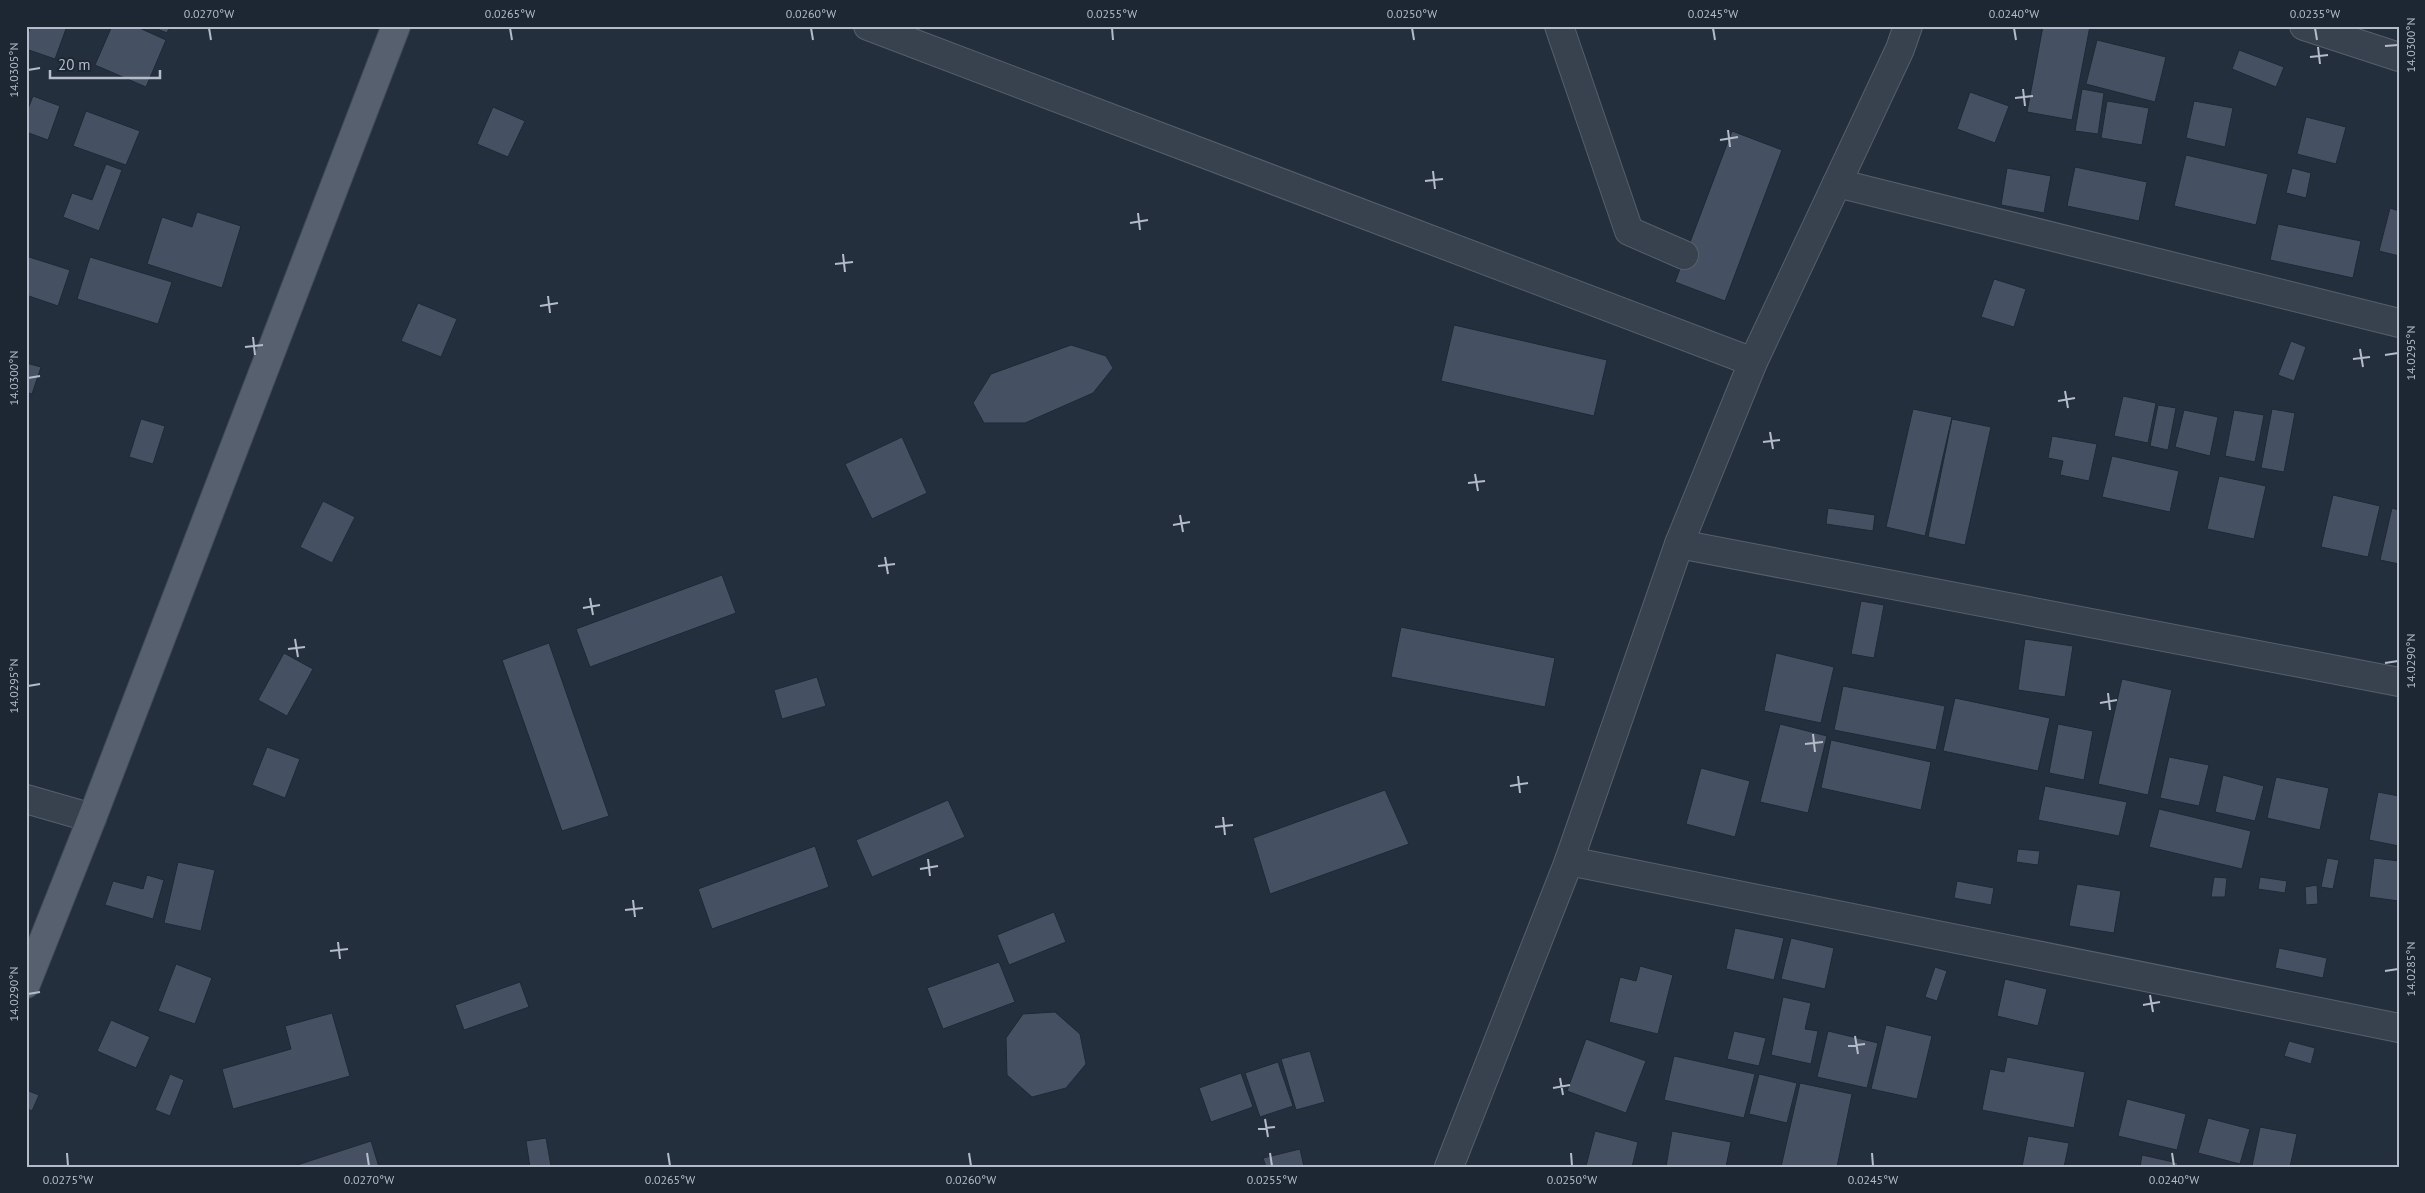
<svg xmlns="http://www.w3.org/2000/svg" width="2425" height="1193" viewBox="0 0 2425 1193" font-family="'PT Sans',sans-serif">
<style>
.building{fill:#455162;stroke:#1f2835}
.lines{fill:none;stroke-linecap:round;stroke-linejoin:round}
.minor-casing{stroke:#565f6c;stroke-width:30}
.major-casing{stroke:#414a57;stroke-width:30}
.minor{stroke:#38414e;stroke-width:28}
.major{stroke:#56606e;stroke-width:28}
.ticks{fill:none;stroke:#b4bcc9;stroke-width:2}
.neatline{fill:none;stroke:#b4bcc9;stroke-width:2}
.ticks-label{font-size:12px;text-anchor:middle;fill:#b4bcc9}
</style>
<rect width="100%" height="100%" fill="#242f3e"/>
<g class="building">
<polygon points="31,26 67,26 55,59 26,49 26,39"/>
<polygon points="112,26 135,26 166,40 146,87 95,65"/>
<polygon points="150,26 170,26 167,33"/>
<polygon points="2043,26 2090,26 2072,120 2027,112"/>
<polygon points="2097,40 2166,57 2155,102 2086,84"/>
<polygon points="2239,50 2284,67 2276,87 2232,69"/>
<polygon points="2082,89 2104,93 2098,134 2075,131"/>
<polygon points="1970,92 2009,106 1995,143 1957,129"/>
<polygon points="33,96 60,106 48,140 26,132 26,114"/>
<polygon points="2107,101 2149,108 2142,145 2101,138"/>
<polygon points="2194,101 2233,108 2225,147 2186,138"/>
<polygon points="493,107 525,121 508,157 477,144"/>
<polygon points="86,111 140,131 126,165 73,146"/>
<polygon points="2306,117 2346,127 2336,164 2297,154"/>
<polygon points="1732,131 1782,150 1725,301 1675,282"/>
<polygon points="2186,155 2268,174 2256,225 2174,206"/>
<polygon points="106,164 122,170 99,231 63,217 72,193 92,200"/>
<polygon points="2075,167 2147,182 2139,221 2067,206"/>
<polygon points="2007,168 2051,176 2044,213 2001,205"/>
<polygon points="2292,168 2311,173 2306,198 2286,193"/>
<polygon points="2390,208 2399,211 2399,256 2379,251"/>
<polygon points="197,212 241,226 222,288 147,264 162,217 192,227"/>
<polygon points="2278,224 2361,241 2353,278 2270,260"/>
<polygon points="26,256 70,270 58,306 26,295"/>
<polygon points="90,257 172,282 158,324 77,299"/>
<polygon points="1994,279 2026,289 2014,327 1981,317"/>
<polygon points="418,303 457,319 441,357 401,341"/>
<polygon points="1454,325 1607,360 1594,416 1441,381"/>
<polygon points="2291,341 2306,347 2294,381 2278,375"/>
<polygon points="1071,345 1106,356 1113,368 1093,393 1025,423 984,423 973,403 991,374"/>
<polygon points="26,363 41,367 32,394 26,392"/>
<polygon points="2123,396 2156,403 2148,443 2114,436"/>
<polygon points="2158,405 2176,408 2168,450 2150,446"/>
<polygon points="1913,409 1952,417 1925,536 1886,527"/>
<polygon points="2272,409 2295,413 2284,472 2261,468"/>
<polygon points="2184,410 2218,417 2210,456 2175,447"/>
<polygon points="2234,410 2264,415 2255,462 2225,456"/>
<polygon points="141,419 165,426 153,464 129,457"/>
<polygon points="1952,419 1991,427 1965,545 1928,537"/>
<polygon points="2052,436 2097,444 2089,481 2060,475 2063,461 2048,458"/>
<polygon points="902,437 927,493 872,519 845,464"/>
<polygon points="2112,456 2179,471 2170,512 2102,497"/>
<polygon points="2219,476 2266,486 2254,539 2207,529"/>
<polygon points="2333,495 2380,506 2368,557 2321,547"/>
<polygon points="323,501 355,517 332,563 300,547"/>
<polygon points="1828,508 1875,515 1873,531 1826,524"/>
<polygon points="2392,508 2399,510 2399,564 2380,560"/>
<polygon points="722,575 736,613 590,667 576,629"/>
<polygon points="1861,601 1884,605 1874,658 1851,654"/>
<polygon points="1401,627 1555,658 1545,707 1391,677"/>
<polygon points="2025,639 2073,646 2065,697 2018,690"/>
<polygon points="549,643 609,816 562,831 502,660"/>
<polygon points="284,653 313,669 287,716 258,700"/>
<polygon points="1776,653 1834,667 1821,723 1764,711"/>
<polygon points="817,677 826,706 782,719 774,690"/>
<polygon points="2122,679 2172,690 2148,795 2098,784"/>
<polygon points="1843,686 1945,706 1936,750 1834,730"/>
<polygon points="1955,698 2050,718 2038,771 1943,751"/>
<polygon points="1780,724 1827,736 1808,813 1760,802"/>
<polygon points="2058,724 2093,731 2084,780 2049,773"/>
<polygon points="1831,740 1931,762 1921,810 1821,788"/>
<polygon points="267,747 300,759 285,798 252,785"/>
<polygon points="2169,757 2209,765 2199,806 2160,798"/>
<polygon points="1701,768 1750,781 1735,837 1686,824"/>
<polygon points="2223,775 2264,786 2255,821 2215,812"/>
<polygon points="2276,777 2329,788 2320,830 2267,818"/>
<polygon points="2045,786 2127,802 2119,836 2038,820"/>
<polygon points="1385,790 1409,844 1270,894 1253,838"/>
<polygon points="2378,792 2399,796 2399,846 2369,840"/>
<polygon points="948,800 965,837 872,877 856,840"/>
<polygon points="2159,809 2251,831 2242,869 2149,847"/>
<polygon points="815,846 829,887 712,929 698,889"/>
<polygon points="2018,849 2040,851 2038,865 2016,862"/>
<polygon points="2327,858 2339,860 2333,889 2321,887"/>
<polygon points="2374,858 2399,861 2399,901 2369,897"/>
<polygon points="178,862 215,870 201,931 164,923"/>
<polygon points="147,875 164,880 153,919 105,905 113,881 143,889"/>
<polygon points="2214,877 2227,878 2225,897 2211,897"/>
<polygon points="2260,877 2287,881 2285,893 2258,889"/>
<polygon points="1957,881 1994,888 1991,905 1954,898"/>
<polygon points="2077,884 2121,891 2114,933 2069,926"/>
<polygon points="2317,885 2318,904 2306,905 2305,887"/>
<polygon points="1054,912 1066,942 1009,965 997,935"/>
<polygon points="1735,928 1784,938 1774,980 1726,969"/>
<polygon points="1791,938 1834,948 1825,989 1781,979"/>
<polygon points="2279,948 2327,958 2323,978 2275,968"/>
<polygon points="999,962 1015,1002 943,1029 927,988"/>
<polygon points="176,964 212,978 195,1024 158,1011"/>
<polygon points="1640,966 1673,975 1658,1034 1609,1022 1620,977 1636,981"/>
<polygon points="1935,967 1947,971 1937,1001 1925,997"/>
<polygon points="2005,979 2047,989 2038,1026 1997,1016"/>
<polygon points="520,982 529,1007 464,1030 455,1005"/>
<polygon points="1783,997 1811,1003 1805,1029 1818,1031 1811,1064 1771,1055"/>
<polygon points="1055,1012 1080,1034 1086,1064 1066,1088 1032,1097 1007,1075 1006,1038 1023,1014"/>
<polygon points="332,1013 350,1076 233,1109 222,1069 291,1049 285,1026"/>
<polygon points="111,1020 150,1037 136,1068 97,1051"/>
<polygon points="1886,1025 1932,1036 1917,1099 1871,1089"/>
<polygon points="1734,1031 1766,1038 1759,1066 1727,1059"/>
<polygon points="1828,1031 1878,1043 1867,1088 1817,1077"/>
<polygon points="1586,1039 1646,1061 1626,1113 1567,1091"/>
<polygon points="2289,1041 2315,1048 2311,1064 2284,1056"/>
<polygon points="1310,1051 1325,1102 1296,1110 1281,1059"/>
<polygon points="1674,1056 1755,1074 1744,1118 1664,1100"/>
<polygon points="2007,1057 2085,1072 2074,1128 1982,1110 1990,1069 2004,1072"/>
<polygon points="1278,1062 1293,1106 1260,1117 1245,1073"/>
<polygon points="1241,1073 1253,1107 1211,1122 1199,1088"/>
<polygon points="170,1074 184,1080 170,1116 155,1110"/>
<polygon points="1759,1074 1797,1083 1787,1123 1749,1114"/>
<polygon points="1800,1083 1852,1094 1837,1167 1781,1167"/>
<polygon points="26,1090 39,1095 32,1111 26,1108"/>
<polygon points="2127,1099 2186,1114 2177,1150 2118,1136"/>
<polygon points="2208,1118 2250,1129 2240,1164 2198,1153"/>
<polygon points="2260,1127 2297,1134 2290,1167 2252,1166"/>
<polygon points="1595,1131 1638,1142 1632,1167 1586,1166"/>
<polygon points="1672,1131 1731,1142 1726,1167 1666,1167"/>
<polygon points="2028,1136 2069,1143 2064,1167 2022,1167"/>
<polygon points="546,1138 551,1166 530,1167 526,1141"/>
<polygon points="371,1141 379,1167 291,1167"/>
<polygon points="1300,1149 1304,1167 1266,1167 1263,1158"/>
<polygon points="2142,1155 2178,1163 2177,1167 2140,1167"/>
</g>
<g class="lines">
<g class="minor-casing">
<g id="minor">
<polyline points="868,26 1753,362"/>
<polyline points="1559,26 1629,231 1684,255"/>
<polyline points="2304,26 2399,57"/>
<polyline points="1837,183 2399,323"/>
<polyline points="1679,544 2399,682"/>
<polyline points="26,799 92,818"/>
<polyline points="1569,861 2399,1028"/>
<polyline points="1449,1167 1569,861 1679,544 1753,362 1900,49 1908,26"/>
</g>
</g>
<g class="major-casing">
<polyline id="major" points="26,984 92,818 396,26"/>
</g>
<use href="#minor" class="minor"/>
<use href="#major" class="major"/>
</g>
<path class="ticks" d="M209,28l2,12M510,28l2,12M811,28l2,12M1112,28l1,12M1412,28l2,12M1713,28l2,12M2014,28l2,12M2315,28l2,12M2385,46l13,-1M2318,47l2,17M2310,57l18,-2M28,70l12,-2M2023,89l2,17M2015,98l18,-2M1728,130l2,17M1720,140l18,-3M1433,171l2,18M1425,181l18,-2M1138,213l2,17M1130,223l18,-3M843,254l2,18M835,264l18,-2M548,296l2,17M540,306l18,-3M253,337l2,18M245,347l18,-2M2360,349l3,18M2385,355l13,-2M2353,359l17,-2M28,378l12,-2M2065,391l3,17M2058,401l17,-3M1770,432l3,17M1763,442l17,-2M1475,474l3,17M1468,483l17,-2M1180,515l3,17M1173,525l17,-3M885,557l3,17M878,566l17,-2M590,598l3,17M583,608l17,-3M295,639l3,18M288,649l17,-2M2385,663l13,-2M28,686l12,-2M2108,693l2,17M2100,703l17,-3M1813,734l2,18M1805,744l18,-2M1518,776l2,17M1510,786l18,-3M1223,817l2,18M1215,827l18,-2M928,859l2,17M920,869l18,-3M633,900l2,17M625,910l18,-2M338,942l2,17M330,951l18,-2M2385,971l13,-2M28,994l12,-2M2150,995l3,17M2143,1005l17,-3M1855,1036l3,18M1848,1046l17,-2M1560,1078l3,17M1553,1088l17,-3M1265,1119l3,18M1258,1129l17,-2M67,1153l1,13M367,1153l2,13M668,1153l2,13M969,1153l2,13M1270,1153l2,13M1571,1153l1,13M1872,1153l1,13M2172,1153l2,13"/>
<rect width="2425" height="1193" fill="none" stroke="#1d2633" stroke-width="55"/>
<path d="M50 70v8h110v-8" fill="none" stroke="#b4bcc9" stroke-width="2.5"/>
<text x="58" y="70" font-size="15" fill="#b4bcc9" stroke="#1d2633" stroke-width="4" paint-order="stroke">20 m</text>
<rect x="28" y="28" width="2370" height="1138" class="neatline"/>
<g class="ticks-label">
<text x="209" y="18">0.0270°W</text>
<text x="510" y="18">0.0265°W</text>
<text x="811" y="18">0.0260°W</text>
<text x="1112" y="18">0.0255°W</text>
<text x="1412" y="18">0.0250°W</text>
<text x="1713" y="18">0.0245°W</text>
<text x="2014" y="18">0.0240°W</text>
<text x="2315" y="18">0.0235°W</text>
<text transform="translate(2411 45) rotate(-90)" y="4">14.0300°N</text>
<text transform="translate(14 70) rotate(-90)" y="4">14.0305°N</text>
<text transform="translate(2411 353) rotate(-90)" y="4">14.0295°N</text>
<text transform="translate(14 378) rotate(-90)" y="4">14.0300°N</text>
<text transform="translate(2411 661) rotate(-90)" y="4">14.0290°N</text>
<text transform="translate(14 686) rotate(-90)" y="4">14.0295°N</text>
<text transform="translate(2411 969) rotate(-90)" y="4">14.0285°N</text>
<text transform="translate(14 994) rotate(-90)" y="4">14.0290°N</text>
<text x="68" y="1184">0.0275°W</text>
<text x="369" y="1184">0.0270°W</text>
<text x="670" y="1184">0.0265°W</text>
<text x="971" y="1184">0.0260°W</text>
<text x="1272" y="1184">0.0255°W</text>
<text x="1572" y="1184">0.0250°W</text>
<text x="1873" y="1184">0.0245°W</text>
<text x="2174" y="1184">0.0240°W</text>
</g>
</svg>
